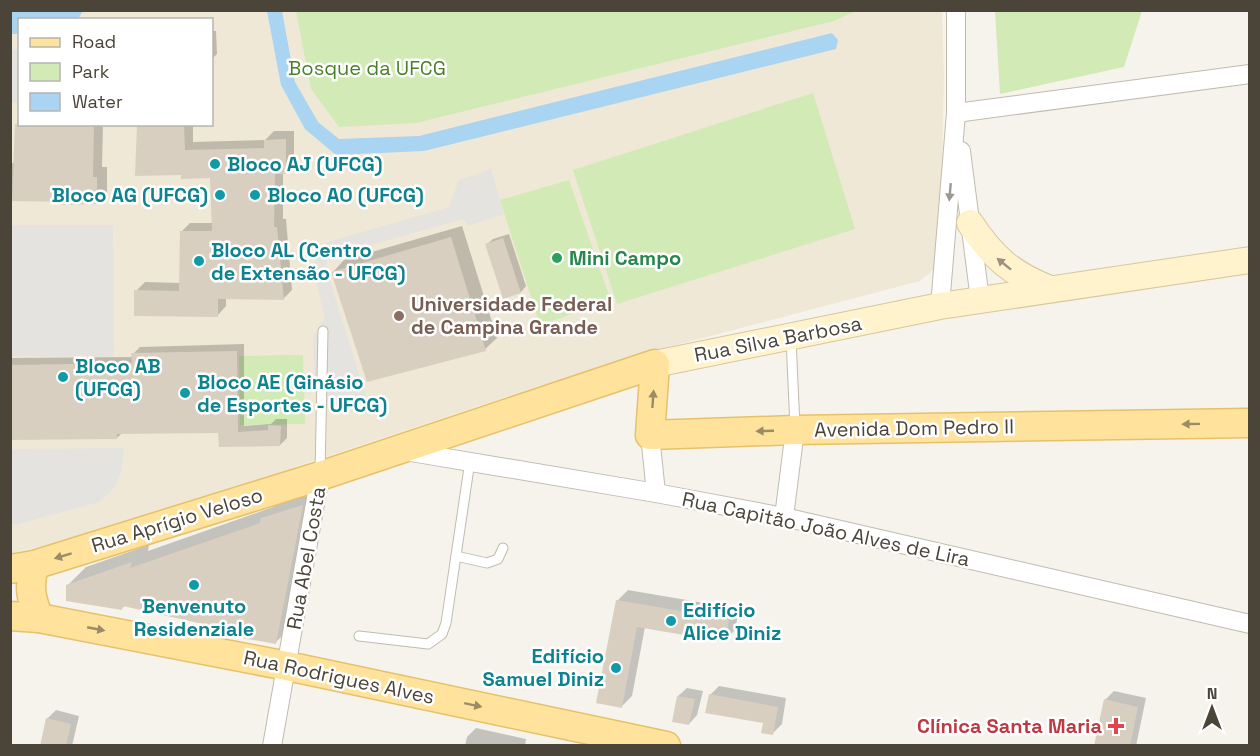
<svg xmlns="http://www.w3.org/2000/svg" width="1260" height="756" viewBox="0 0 1260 756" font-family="'Space Grotesk',sans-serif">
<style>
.education{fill:#efe8d6;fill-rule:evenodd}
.green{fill:#d2eab5}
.parking{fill:#e5e3e0}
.water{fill:#a9d4f2}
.shadow{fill:#0003}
.building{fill:#d8cfc1}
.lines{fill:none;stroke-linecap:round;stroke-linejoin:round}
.lane-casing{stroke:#c2bbae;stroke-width:11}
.street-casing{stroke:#c2bbae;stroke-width:20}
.secondary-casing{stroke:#d6c79b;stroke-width:28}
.primary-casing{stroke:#e6c16a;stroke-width:31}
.lane{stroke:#fff;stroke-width:9}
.street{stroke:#fff;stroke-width:18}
.secondary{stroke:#fff3cd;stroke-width:26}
.primary{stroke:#ffe39c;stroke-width:28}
.oneway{fill:#9c9892}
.oneway2{fill:#9c937c}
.oneway3{fill:#9c8c66}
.culture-dot{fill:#0f9aa8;stroke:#fff;stroke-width:2}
.leisure-dot{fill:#2e9e5b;stroke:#fff;stroke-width:2}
.education-dot{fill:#8d6e63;stroke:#fff;stroke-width:2}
.health-dot{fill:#e0444e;stroke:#fff;stroke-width:2}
.labels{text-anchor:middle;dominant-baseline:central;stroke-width:5;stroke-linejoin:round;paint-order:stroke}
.park-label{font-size:20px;fill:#4a7f2a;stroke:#fff}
.culture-label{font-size:20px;font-weight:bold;fill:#0d838f;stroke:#fff;text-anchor:start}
.leisure-label{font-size:20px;font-weight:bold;fill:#27864d;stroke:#fff;text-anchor:start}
.education-label{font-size:20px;font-weight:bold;fill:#785e54;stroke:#fff;text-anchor:start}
.street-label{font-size:20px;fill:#4b4439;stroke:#fff}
.health-label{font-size:20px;font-weight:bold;fill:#be3a42;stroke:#fff;text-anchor:end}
</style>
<rect width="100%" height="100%" fill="#f6f3ec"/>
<path class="education" d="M10,11h932l2,66 -4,174 -6,18 -14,12 -267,70 -117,36 -454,151 -71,15zM20,20h192v104h-192z"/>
<g class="green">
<polygon points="296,11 296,10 856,11 834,21 416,123 339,127 311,89"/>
<polygon points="995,11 995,10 1142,11 1124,67 1000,94"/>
<polygon points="813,93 855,229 617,304 573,170"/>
<polygon points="569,180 611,301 540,325 500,200"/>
<polygon points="303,355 305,424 240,425 239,356"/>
</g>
<g class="parking">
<polygon points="10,50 19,50 19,103 11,103"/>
<polygon points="491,169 504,214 468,226 463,219 331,256 328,259 325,265 368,403 316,408 313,337 325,318 312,265 320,249 328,242 449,207 459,180"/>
<polygon points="11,225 113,225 114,357 11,356"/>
<polygon points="124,448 121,473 114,488 99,502 18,524 11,524 11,449"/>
</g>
<g class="water">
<polygon points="10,11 11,10 83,11 78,19 20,20 19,34 11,34"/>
<polygon points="267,11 282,11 295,82 318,122 339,139 419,136 832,33 838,40 836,49 424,151 336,155 305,129 281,85"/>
</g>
<g class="shadow">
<polygon points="212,31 216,31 217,54 212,59"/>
<polygon points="20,120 20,124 103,124 102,167 107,167 107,193 97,203 10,199 10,163 16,163 17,122"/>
<polygon points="138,124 193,124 193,142 265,140 274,131 294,131 294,164 283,172 283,219 286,219 292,290 283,299 226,298 226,306 218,315 136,291 145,282 181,283 181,232 190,223 213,223 211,177 183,173"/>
<polygon points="462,226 497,338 485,349 333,272 344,260"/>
<polygon points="509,234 526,286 521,292 504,297 487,244 493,239"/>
<polygon points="244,344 244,426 271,424 276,419 287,419 287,438 280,445 220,431 122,433 117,438 10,438 10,358 133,357 133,354 140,347"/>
<polygon points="321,487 294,624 275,643 240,631 126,605 122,608 67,586 86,567 149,545 148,551 273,507 281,499"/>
<polygon points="628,590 739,609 735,630 725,640 645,627 632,696 621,707 617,601"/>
<polygon points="719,686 786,698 782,724 773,733 764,722 710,695"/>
<polygon points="687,688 703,691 697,715 689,724 678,696"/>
<polygon points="1114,691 1146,698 1136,746 1095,746 1105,700"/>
<polygon points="56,710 79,716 72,746 41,746 47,719"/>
<polygon points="476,728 526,739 525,746 465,746 467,737"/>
</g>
<g class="building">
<polygon points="15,124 94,124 93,177 97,177 97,204 62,205 62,202 12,201"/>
<polygon points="137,124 184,124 185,150 264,148 264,140 286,139 286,174 275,174 274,227 277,227 284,300 218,299 218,317 134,316 134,290 179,291 180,231 212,231 210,178 181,179 181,175 135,176"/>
<polygon points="451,237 486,351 367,382 331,272"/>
<polygon points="503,238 521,293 503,299 485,244"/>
<polygon points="237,351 238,432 268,430 268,425 281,426 280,446 219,447 218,433 117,434 117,439 10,440 10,365 132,363 131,353"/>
<polygon points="303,505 276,644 237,637 238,632 123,606 122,610 66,601 66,585 132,562 130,568 260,523 261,518"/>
<polygon points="616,600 729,619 725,642 637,627 622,708 596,703"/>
<polygon points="709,694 778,707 773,735 761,733 763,723 705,713"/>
<polygon points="677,696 695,699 689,725 672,722"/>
<polygon points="1104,699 1138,707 1130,746 1094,746"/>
<polygon points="46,718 71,724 66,746 40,746"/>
</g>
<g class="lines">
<g class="lane-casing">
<g id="lane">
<polyline points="791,339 795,427"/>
<polyline points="320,472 323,331"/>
<polyline points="456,556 487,563 498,559 503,548"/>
<polyline points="359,636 428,644 442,634 446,623 470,461"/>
</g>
</g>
<g class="street-casing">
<g id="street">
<polyline points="956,113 1250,74"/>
<polyline points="961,151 980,300"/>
<polyline points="940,306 956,113 956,10"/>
<polyline points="650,435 656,493"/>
<polyline points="405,451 656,493 784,517 1250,624"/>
<polyline points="784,517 795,430"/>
<polyline points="272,746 320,476"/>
</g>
</g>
<g class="secondary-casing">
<g id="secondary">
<path d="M970,223c23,35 42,51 80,66"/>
<polyline points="655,364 940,306 1250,260"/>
</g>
</g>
<g class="primary-casing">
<g id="primary">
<path d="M34,565c-5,22 -4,31 5,53"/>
<polyline points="10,569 34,565 320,476 655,364 650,435 795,430 1250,423"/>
<polyline points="10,616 39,618 287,666 666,746"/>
</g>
</g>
<use href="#lane" class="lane"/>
<use href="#street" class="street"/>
<use href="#secondary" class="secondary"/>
<use href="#primary" class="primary"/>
</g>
<defs><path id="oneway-solid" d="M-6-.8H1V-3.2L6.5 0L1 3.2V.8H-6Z" transform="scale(1.5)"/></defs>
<use class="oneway" href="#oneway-solid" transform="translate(950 192) rotate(95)"/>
<use class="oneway2" href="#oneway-solid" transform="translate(1004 264) rotate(-141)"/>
<g class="oneway3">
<use href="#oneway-solid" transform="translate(653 399) rotate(-86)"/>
<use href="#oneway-solid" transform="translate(1191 424) rotate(179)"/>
<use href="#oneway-solid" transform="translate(765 431) rotate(178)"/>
<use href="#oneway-solid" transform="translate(63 556) rotate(163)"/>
<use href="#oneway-solid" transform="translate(96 629) rotate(11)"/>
<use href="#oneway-solid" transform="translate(473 705) rotate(12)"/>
</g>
<g class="culture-dot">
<circle cx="215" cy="164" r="6"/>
<circle cx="220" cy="195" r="6"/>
<circle cx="255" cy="195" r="6"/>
<circle cx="199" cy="261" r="6"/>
<circle cx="63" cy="377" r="6"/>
<circle cx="185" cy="393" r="6"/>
<circle cx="194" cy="585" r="6"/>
<circle cx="671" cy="621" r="6"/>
<circle cx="616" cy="668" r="6"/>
</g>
<circle class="leisure-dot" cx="557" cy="258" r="6"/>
<circle class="education-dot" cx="399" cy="316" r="6"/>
<path class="health-dot" d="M1113 717h6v6h6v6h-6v6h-6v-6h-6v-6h6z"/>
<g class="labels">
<g class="park-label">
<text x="367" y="68">Bosque da UFCG</text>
</g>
<g class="culture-label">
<text x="227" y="164">Bloco AJ (UFCG)</text>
<text x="208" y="195" text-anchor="end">Bloco AG (UFCG)</text>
<text x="267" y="195">Bloco AO (UFCG)</text>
<text x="211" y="250">Bloco AL (Centro<tspan x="211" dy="23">de Extensão - UFCG)</tspan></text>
<text x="75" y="366">Bloco AB<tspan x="75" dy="23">(UFCG)</tspan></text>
<text x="197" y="382">Bloco AE (Ginásio<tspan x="197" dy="23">de Esportes - UFCG)</tspan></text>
<text x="194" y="606" text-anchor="middle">Benvenuto<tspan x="194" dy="23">Residenziale</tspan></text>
<text x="683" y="610">Edifício<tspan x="683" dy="23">Alice Diniz</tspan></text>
<text x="604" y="656" text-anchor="end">Edifício<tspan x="604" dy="23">Samuel Diniz</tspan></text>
</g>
<g class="leisure-label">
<text x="569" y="258">Mini Campo</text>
</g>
<g class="education-label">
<text x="411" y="304">Universidade Federal<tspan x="411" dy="23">de Campina Grande</tspan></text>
</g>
<g class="street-label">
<text transform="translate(778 339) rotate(-11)">Rua Silva Barbosa</text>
<text transform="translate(914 428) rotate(-1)">Avenida Dom Pedro II</text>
<text transform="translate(177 520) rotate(-17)">Rua Aprígio Veloso</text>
<text transform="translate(826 529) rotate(12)">Rua Capitão João Alves de Lira</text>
<text transform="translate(306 558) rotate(-80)">Rua Abel Costa</text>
<text transform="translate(339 677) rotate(12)">Rua Rodrigues Alves</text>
</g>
<g class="health-label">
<text x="1102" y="726">Clínica Santa Maria</text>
</g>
</g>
<rect width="1260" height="756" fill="none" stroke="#4b4439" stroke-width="24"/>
<rect x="18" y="18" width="195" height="108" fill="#ffffff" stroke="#b7b4b0" stroke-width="1.5"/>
<rect x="30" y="38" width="30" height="9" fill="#ffe39c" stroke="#b7b4b0" stroke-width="1.5"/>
<text x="72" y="48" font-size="18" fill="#4b4439">Road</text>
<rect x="30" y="63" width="30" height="18" fill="#d2eab5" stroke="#b7b4b0" stroke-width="1.5"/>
<text x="72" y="78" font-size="18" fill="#4b4439">Park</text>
<rect x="30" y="93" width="30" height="18" fill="#a9d4f2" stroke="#b7b4b0" stroke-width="1.5"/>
<text x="72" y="108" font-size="18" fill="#4b4439">Water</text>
<g transform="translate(1212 708)" stroke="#ffffff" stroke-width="4.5" paint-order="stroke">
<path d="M0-4.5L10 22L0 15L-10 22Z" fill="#4b4439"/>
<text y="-9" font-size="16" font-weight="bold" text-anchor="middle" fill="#4b4439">N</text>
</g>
</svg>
